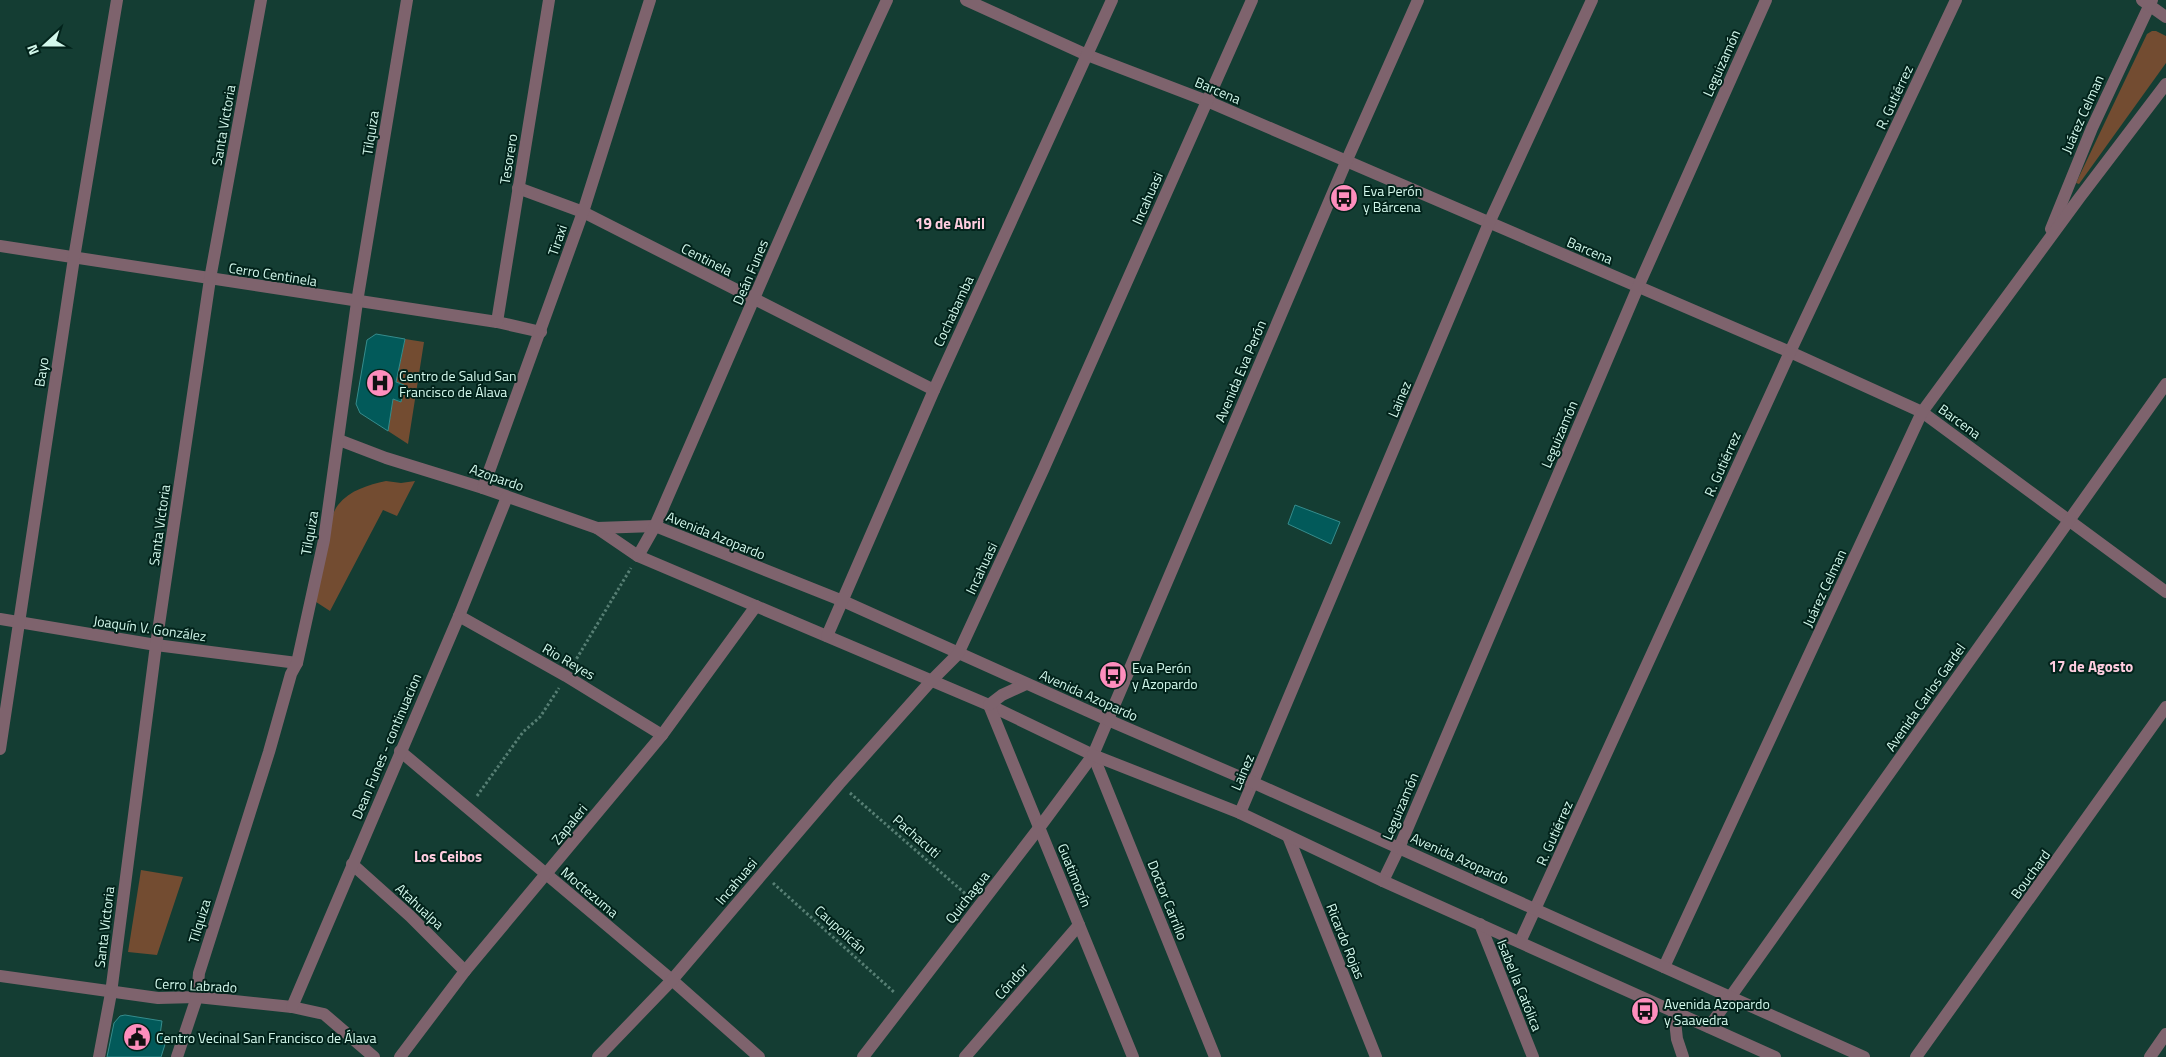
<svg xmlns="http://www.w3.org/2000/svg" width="2166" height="1057" viewBox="0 0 2166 1057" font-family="'Titillium Web',sans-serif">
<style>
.green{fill:#734c31}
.building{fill:#025a5a;stroke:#368c8c}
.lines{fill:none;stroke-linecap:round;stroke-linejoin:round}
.path{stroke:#577f74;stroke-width:3;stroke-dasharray:2.5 2.5;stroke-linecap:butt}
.minor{stroke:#7e636d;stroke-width:12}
.tertiary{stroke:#7e636d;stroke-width:12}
.labels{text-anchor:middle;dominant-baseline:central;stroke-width:4;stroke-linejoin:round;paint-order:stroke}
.street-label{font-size:14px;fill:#d3f8ec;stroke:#02231b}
.poi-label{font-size:14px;fill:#d3f8ec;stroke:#02231b;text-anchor:start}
.neighbourhood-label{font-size:15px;font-weight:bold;fill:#ffcee0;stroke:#02231b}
</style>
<rect width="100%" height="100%" fill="#143d33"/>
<g class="green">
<polygon points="2152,31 2156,31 2166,36 2166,63 2079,184 2076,183 2147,34"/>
<polygon points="405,339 424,342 408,444 388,431 393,399 400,402 404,385 396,382"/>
<path d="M386,481l15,2 14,-2 -18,35 -14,-6 -53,101 -17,-11c4,-21 13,-80 25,-95 12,-15 30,-20 48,-24z"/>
<polygon points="141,870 183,877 157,955 128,952"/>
</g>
<g class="building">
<polygon points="376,334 405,339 396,382 404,385 401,402 393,399 388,431 360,413 356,404 367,340"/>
<polygon points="1295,505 1340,522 1331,544 1288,524"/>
<polygon points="125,1015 162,1021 160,1035 167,1038 161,1057 107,1057 114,1023 120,1016"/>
</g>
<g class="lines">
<g class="path">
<polyline points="574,663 631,568"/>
<polyline points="850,793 968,896"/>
<polyline points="477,796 523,732 540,717 559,688"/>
<polyline points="773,883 895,993"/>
</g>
<g class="minor">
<polyline points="966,0 1087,55 1207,101 1790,352 1922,412 2166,592"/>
<polyline points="518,188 583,212 934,390"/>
<polyline points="2051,229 2092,128 2152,0"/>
<polyline points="0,246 497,322 541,332"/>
<polyline points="497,322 549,0"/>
<polyline points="339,440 386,458 483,488 597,528 638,556 989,705 1093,755"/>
<polyline points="483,488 583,212 650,0"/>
<polyline points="597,528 655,526 843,601 1108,720"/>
<path d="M638,556l17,-30c77,-175 151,-352 232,-526"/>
<polyline points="459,616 566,676 662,735"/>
<polyline points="0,619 156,645 297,663"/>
<polyline points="827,636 934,390 1112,0"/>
<polyline points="989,705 1133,1057"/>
<polyline points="989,705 1002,695 1026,684"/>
<polyline points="0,749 74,258 117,0"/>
<polyline points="400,751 672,980 759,1057"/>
<polyline points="1093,755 1215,1057"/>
<polyline points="1240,813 1489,223 1592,0"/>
<polyline points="1288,836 1376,1057"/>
<polyline points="352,864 410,916 465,971"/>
<polyline points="1383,881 1399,848 1638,287 1766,0"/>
<polyline points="1480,924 1533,1057"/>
<polyline points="1520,942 1790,352 1956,0"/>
<polyline points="1664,967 1922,412 2080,197 2166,84"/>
<polyline points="0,976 158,998 197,997 292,1007 324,1014 374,1057"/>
<polyline points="292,1007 459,616 507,497"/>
<polyline points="1674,1012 1677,1039 1683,1057"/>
<polyline points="1709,1027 2166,384"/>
<polyline points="99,1057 111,993 156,645 210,279 261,0"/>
<polyline points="177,1057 197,997 199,973 269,752 291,674 297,663 324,540 357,302 407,0"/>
<polyline points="400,1057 465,971 662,735 756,606"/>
<polyline points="598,1057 672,980 839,784 931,681 958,654 1043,470 1252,0"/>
<polyline points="863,1057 1039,828 1093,755 1346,162 1418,0"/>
<polyline points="965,1057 1079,925"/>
<polyline points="1916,1057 2166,707"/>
<polyline points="2150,1057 2166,1034"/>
</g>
<g class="tertiary">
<polyline points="2142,0 2166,17"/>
<polyline points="1108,720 1254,783 1864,1057"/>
<polyline points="1093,755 1240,813 1383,881 1775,1057"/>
</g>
</g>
<defs>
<g id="bus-disc" transform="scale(1.4375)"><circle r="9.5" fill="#fe8ebd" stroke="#02231b"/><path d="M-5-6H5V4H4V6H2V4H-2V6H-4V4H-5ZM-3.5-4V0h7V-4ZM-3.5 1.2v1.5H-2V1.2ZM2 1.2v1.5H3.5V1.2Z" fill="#111"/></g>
<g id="hospital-disc" transform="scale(1.4375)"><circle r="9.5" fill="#fe8ebd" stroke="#02231b"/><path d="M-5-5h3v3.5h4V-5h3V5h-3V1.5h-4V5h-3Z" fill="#111"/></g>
<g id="civic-disc" transform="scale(1.4375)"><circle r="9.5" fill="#fe8ebd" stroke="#02231b"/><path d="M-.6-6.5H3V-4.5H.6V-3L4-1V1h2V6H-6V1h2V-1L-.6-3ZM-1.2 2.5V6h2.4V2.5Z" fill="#111"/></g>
</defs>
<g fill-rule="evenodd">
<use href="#bus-disc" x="1344" y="198"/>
<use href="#hospital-disc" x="380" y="383"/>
<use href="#bus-disc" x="1113" y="675"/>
<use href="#bus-disc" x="1645" y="1011"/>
<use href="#civic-disc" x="137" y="1037"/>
</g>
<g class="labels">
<g class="street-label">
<text transform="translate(1721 63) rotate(-66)">Leguizamón</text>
<text transform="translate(1218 90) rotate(23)">Barcena</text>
<text transform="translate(1894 97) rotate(-65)">R. Gutiérrez</text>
<text transform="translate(2082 114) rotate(-66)">Juárez Celman</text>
<text transform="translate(223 125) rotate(-80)">Santa Victoria</text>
<text transform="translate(370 133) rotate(-81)">Tilquiza</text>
<text transform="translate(508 159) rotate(-81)">Tesorero</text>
<text transform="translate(1147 198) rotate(-66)">Incahuasi</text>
<text transform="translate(557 240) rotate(-71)">Tiraxi</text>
<text transform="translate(1590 250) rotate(23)">Barcena</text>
<text transform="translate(707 259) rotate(27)">Centinela</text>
<text transform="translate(750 272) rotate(-67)">Deán Funes</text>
<text transform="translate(273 274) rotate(9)">Cerro Centinela</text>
<text transform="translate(953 311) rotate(-65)">Cochabamba</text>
<text transform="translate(1240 371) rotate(-67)">Avenida Eva Perón</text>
<text transform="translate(41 372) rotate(-81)">Bayo</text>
<text transform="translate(1399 399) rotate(-67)">Lainez</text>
<text transform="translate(1960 421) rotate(36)">Barcena</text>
<text transform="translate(1559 434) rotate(-67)">Leguizamón</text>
<text transform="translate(1722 464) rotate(-66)">R. Gutiérrez</text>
<text transform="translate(497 477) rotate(19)">Azopardo</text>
<text transform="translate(159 525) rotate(-82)">Santa Victoria</text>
<text transform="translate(309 533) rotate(-80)">Tilquiza</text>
<text transform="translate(716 535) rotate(22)">Avenida Azopardo</text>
<text transform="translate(981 568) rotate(-65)">Incahuasi</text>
<text transform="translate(1824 588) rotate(-65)">Juárez Celman</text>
<text transform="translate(150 628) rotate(8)">Joaquín V. González</text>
<text transform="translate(569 661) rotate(30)">Rio Reyes</text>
<text transform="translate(1089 695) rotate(24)">Avenida Azopardo</text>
<text transform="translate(1925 697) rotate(-55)">Avenida Carlos Gardel</text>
<text transform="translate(386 746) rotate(-67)">Dean Funes - continuacion</text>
<text transform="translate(1242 772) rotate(-67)">Lainez</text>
<text transform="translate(1400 806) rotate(-67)">Leguizamón</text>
<text transform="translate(569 824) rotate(-51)">Zapaleri</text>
<text transform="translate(1554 833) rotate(-66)">R. Gutiérrez</text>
<text transform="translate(917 836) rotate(41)">Pachacuti</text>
<text transform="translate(1460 858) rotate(24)">Avenida Azopardo</text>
<text transform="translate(2030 874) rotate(-54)">Bouchard</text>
<text transform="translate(1075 875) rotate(68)">Guatimozín</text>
<text transform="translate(736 881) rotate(-50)">Incahuasi</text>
<text transform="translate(590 892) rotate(40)">Moctezuma</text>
<text transform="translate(967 897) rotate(-52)">Quichagua</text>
<text transform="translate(1168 900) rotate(68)">Doctor Carrillo</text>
<text transform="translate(420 906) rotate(43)">Atahualpa</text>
<text transform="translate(199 921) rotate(-73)">Tilquiza</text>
<text transform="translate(104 927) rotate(-83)">Santa Victoria</text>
<text transform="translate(841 929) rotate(42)">Caupolicán</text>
<text transform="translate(1346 941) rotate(68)">Ricardo Rojas</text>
<text transform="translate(1011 981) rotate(-49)">Cóndor</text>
<text transform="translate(196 985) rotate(3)">Cerro Labrado</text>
<text transform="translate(1520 985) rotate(68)">Isabel la Católica</text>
</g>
<g class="poi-label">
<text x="1363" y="190">Eva Perón<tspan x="1363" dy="16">y Bárcena</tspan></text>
<text x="399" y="375">Centro de Salud San<tspan x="399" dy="16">Francisco de Álava</tspan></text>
<text x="1132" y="667">Eva Perón<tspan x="1132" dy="16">y Azopardo</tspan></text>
<text x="1664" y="1003">Avenida Azopardo<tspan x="1664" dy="16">y Saavedra</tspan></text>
<text x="156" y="1037">Centro Vecinal San Francisco de Álava</text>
</g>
<g class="neighbourhood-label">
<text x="950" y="223">19 de Abril</text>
<text x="2091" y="666">17 de Agosto</text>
<text x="448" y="856">Los Ceibos</text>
</g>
</g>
<g transform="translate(45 45) rotate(249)" stroke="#02231b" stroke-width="4" paint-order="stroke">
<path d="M0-4L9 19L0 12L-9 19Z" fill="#d3f8ec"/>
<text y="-8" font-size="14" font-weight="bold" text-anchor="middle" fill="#d3f8ec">N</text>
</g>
</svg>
